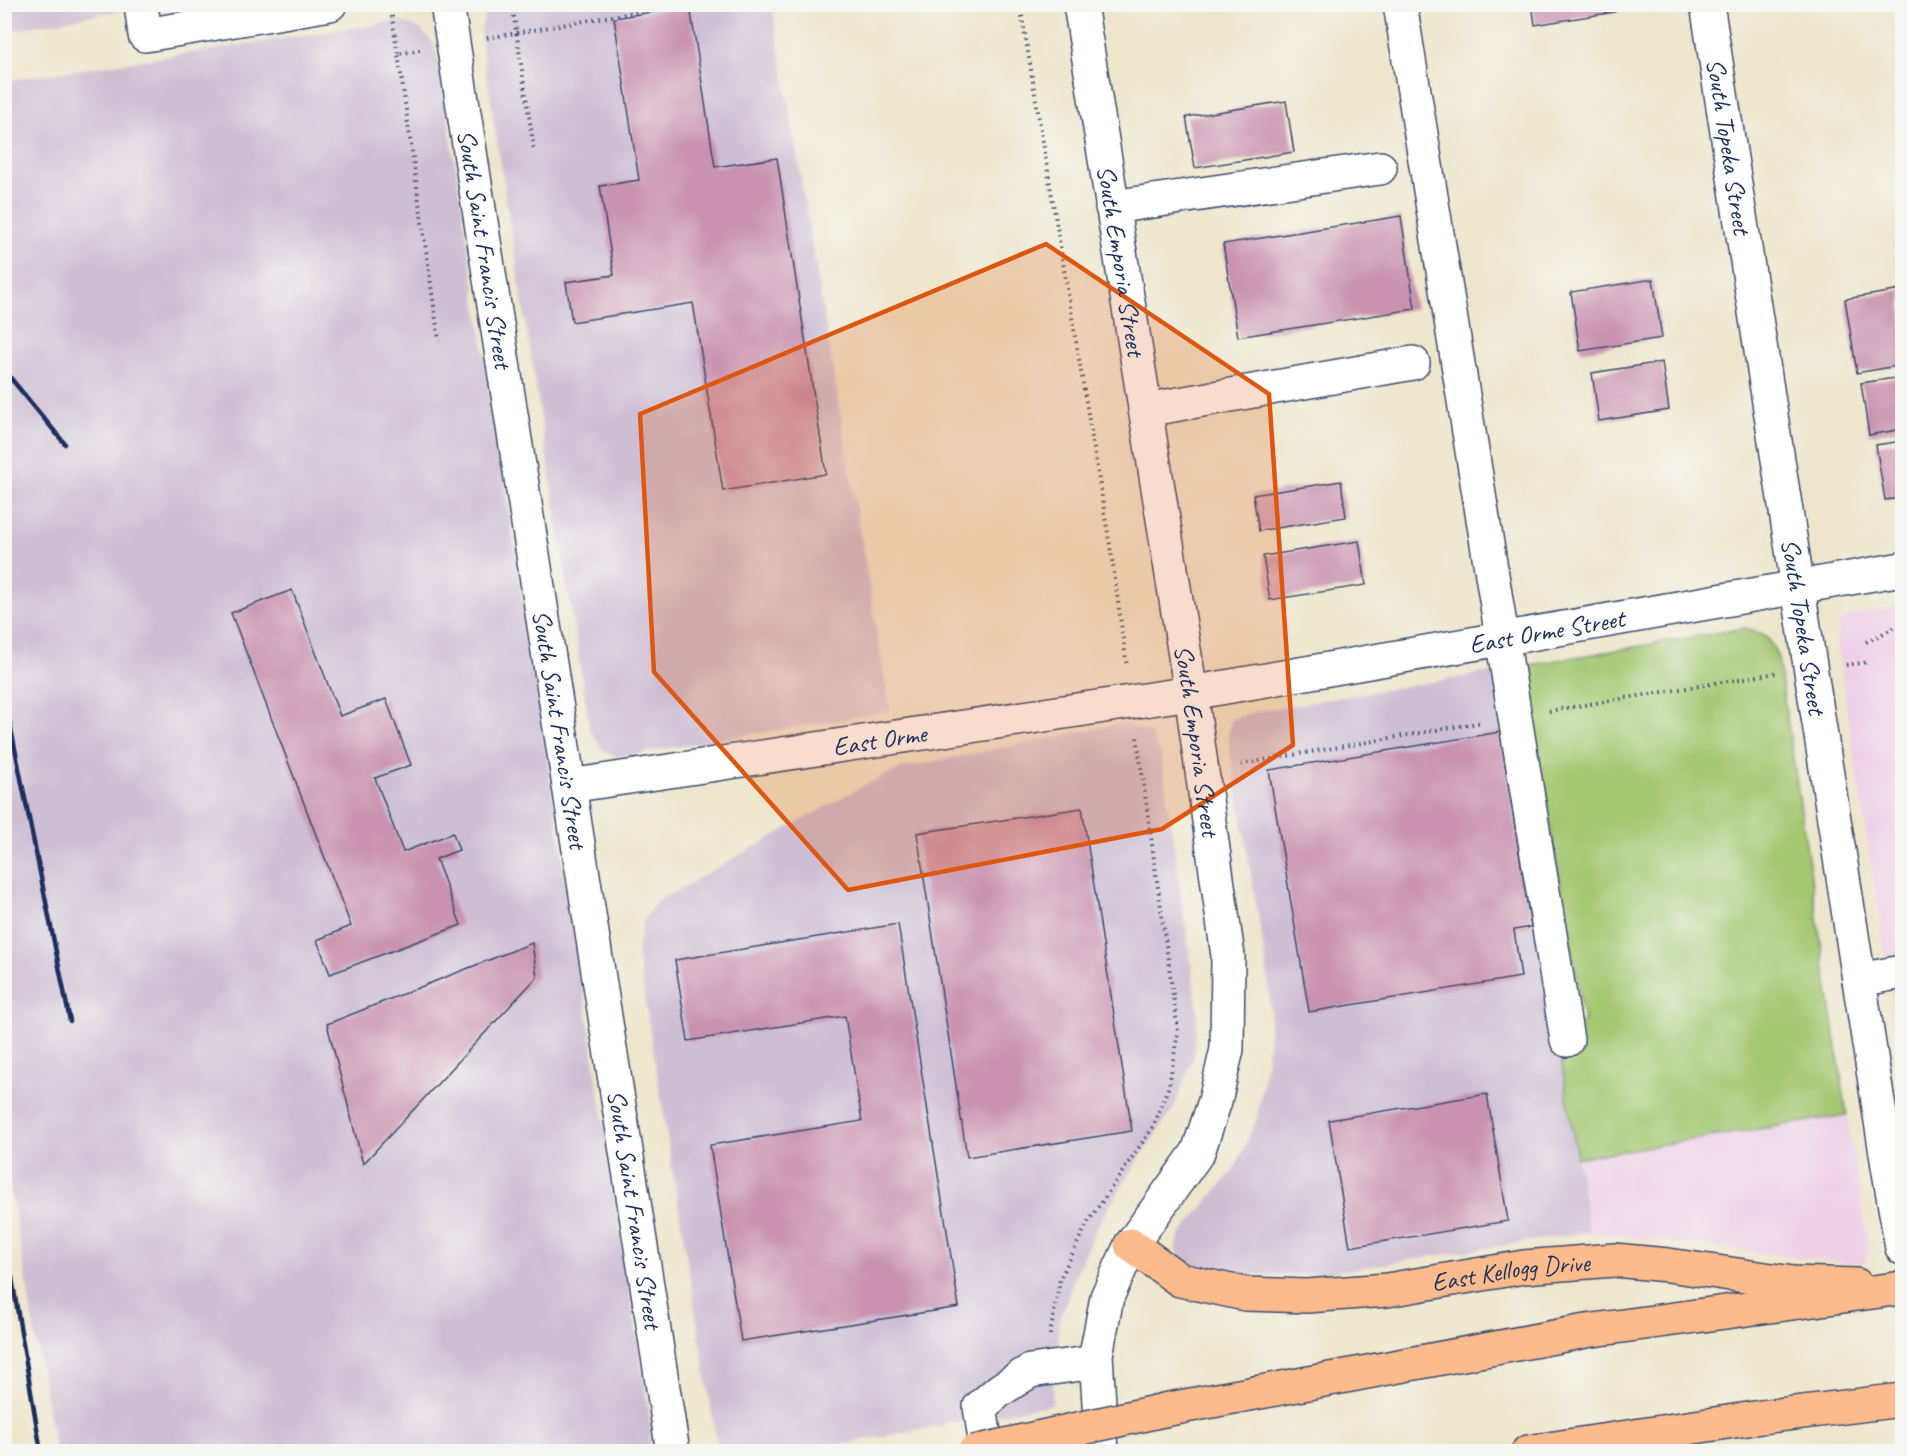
<svg xmlns="http://www.w3.org/2000/svg" width="1907" height="1456" viewBox="0 0 1907 1456" font-family="Caveat,sans-serif">
<style>
.built{fill:#efd0e7}
.industrial{fill:#cdbed3}
.green{fill:#a4c771;stroke:#607b68;stroke-width:1.5}
.building{fill:#c992ae}
.lines{fill:none;stroke-linecap:round;stroke-linejoin:round}
.minor-casing{stroke:#3b4a6e;stroke-width:36}
.major-casing{stroke:#3b4a6e;stroke-width:36}
.highway-casing{stroke:#3b4a6e;stroke-width:36}
.path{stroke:#3b4a6e;stroke-width:4;stroke-dasharray:1.5 4.5;stroke-linecap:butt}
.minor{stroke:#fff;stroke-width:33}
.major{stroke:#fbbb8c;stroke-width:33}
.highway{stroke:#fbbb8c;stroke-width:33}
.rail{stroke:#1b2f5e;stroke-width:4.5}
.highway-bridge-casing{stroke:#3b4a6e;stroke-width:36;stroke-linecap:butt}
.highway-bridge{stroke:#fbbb8c;stroke-width:33}
.marked{fill:#de5710;fill-opacity:0.2;stroke:#de5710;stroke-width:4.5;stroke-linejoin:round}
.labels{text-anchor:middle;dominant-baseline:central;stroke-width:4.5;stroke-linejoin:round;paint-order:stroke}
.street-label{font-size:26px;fill:#1b2f5e;stroke:#f6f6f2}
</style>
<rect width="100%" height="100%" fill="#f6f6f2"/>
<filter id="ink" filterUnits="userSpaceOnUse"><feTurbulence type="fractalNoise" baseFrequency=".0167" numOctaves="2"/><feDisplacementMap in="SourceGraphic" scale="12" xChannelSelector="R" yChannelSelector="G"/><feConvolveMatrix kernelMatrix="1 2 1 2 8 2 1 2 1" color-interpolation-filters="sRGB"/></filter>
<filter id="wash" filterUnits="userSpaceOnUse"><feTurbulence type="fractalNoise" baseFrequency=".008" numOctaves="4" result="noise"/><feDisplacementMap in="SourceGraphic" scale="24" xChannelSelector="R" yChannelSelector="G"/><feGaussianBlur stdDeviation="1.35" result="paint"/><feColorMatrix in="noise" values="0 0 0 0 0 0 0 0 0 0 0 0 0 0 0 0 0 1.4 0 .05"/><feComposite in="paint" operator="in"/></filter>
<g filter="url(#wash)">
<rect width="100%" height="100%" fill="#eee6cc"/>
<g class="built">
<polygon points="1902,606 1902,1062 1836,640 1839,624 1849,615"/>
<polygon points="1847,1115 1870,1252 1864,1262 1851,1264 1589,1232 1577,1158"/>
</g>
<g class="industrial">
<polygon points="5,5 146,5 5,32"/>
<polygon points="497,5 772,5 890,711 617,757 603,751 590,730 480,34 485,16"/>
<polygon points="399,21 421,29 433,43 440,67 651,1427 649,1451 55,1451 4,1152 4,81"/>
<polygon points="1497,671 1589,1232 1319,1274 1242,1275 1205,1268 1182,1260 1175,1248 1182,1232 1235,1168 1256,1121 1266,1064 1271,1011 1266,963 1228,737 1231,720 1253,712"/>
<polygon points="1122,723 1151,733 1161,755 1198,1012 1194,1055 1174,1108 1140,1157 1096,1228 1073,1281 1059,1323 1052,1404 807,1451 718,1451 637,951 643,921 656,902 870,782 902,768"/>
</g>
<path class="green" d="M1745,628c21,6 26,10 33,31l69,456 -270,43 -21,-129 28,-8 -61,-355z"/>
<g id="blocks">
<g class="building">
<polygon points="1532,4 1614,4 1615,12 1535,25"/>
<polygon points="690,6 715,167 777,158 826,474 723,491 693,303 572,322 566,282 614,275 600,186 639,180 614,18"/>
<polygon points="1286,101 1294,152 1195,168 1186,117"/>
<polygon points="1401,216 1415,309 1238,337 1223,244"/>
<polygon points="1653,279 1662,338 1580,351 1571,292"/>
<polygon points="1902,290 1902,365 1857,373 1845,299"/>
<polygon points="1662,362 1669,410 1599,421 1592,373"/>
<polygon points="1902,377 1902,429 1869,435 1861,383"/>
<polygon points="1902,441 1902,498 1885,500 1876,445"/>
<polygon points="1341,481 1346,517 1259,531 1253,495"/>
<polygon points="1359,541 1366,585 1270,600 1263,556"/>
<polygon points="292,590 340,716 386,699 411,765 375,778 403,852 453,833 459,850 436,859 461,925 330,974 317,940 351,926 231,613"/>
<polygon points="1500,732 1531,927 1514,930 1521,977 1309,1012 1269,770"/>
<polygon points="1082,808 1132,1131 967,1157 917,833"/>
<polygon points="898,924 959,1307 741,1341 710,1145 862,1121 845,1016 688,1041 675,960"/>
<polygon points="532,943 537,977 363,1164 327,1024"/>
<polygon points="1487,1094 1508,1221 1350,1247 1329,1120"/>
</g>
</g>
</g>
<g filter="url(#ink)">
<use href="#blocks" fill-opacity="0" stroke="#3b4a6e" stroke-width="1.5"/>
<g class="lines">
<g class="minor-casing">
<g id="minor">
<polyline points="141,4 145,35 330,4"/>
<path id="s1" d="M447,4l226,1448"/>
<path id="s2" d="M1080,4l111,689 37,263 -1,93 -12,52 -17,51 -67,93 -24,52 -11,58 6,97"/>
<polyline points="1400,4 1567,1040"/>
<path id="s3" d="M1707,4l181,1162 14,82"/>
<polyline points="1112,207 1380,168"/>
<polyline points="1145,410 1413,363"/>
<path id="s4" d="M569,786l622,-93 711,-124"/>
<polyline points="1859,980 1902,972"/>
<polyline points="987,1452 980,1407 1000,1390 1030,1371 1096,1362"/>
</g>
</g>
<g class="major-casing">
<g id="major">
<path id="s5" d="M1131,1245l49,35 65,14 62,2 80,-6 137,-23 90,-7 54,5 125,18 63,2"/>
</g>
</g>
<g class="highway-casing">
<g id="highway">
<polyline points="1164,1410 1586,1331 1902,1288"/>
<polyline points="1528,1452 1761,1417 1902,1400"/>
</g>
</g>
<g class="path">
<polyline points="390,4 398,54"/>
<polyline points="512,4 534,149"/>
<polyline points="1020,4 1112,558 1127,667"/>
<polyline points="487,38 681,4"/>
<polyline points="420,50 398,54 439,341"/>
<polyline points="1866,642 1902,624"/>
<polyline points="1846,665 1869,662"/>
<polyline points="1549,711 1776,673"/>
<polyline points="1241,764 1483,722"/>
<polyline points="1050,1335 1060,1279 1088,1222 1153,1127 1169,1086 1178,1031 1137,737"/>
</g>
<use href="#minor" class="minor"/>
<use href="#major" class="major"/>
<use href="#highway" class="highway"/>
<g class="rail">
<polyline points="4,370 65,444"/>
<polyline points="4,711 10,724 70,1021"/>
<polyline points="4,1230 41,1452"/>
</g>
<g class="highway-bridge-casing">
<polyline id="highway-bridge" points="974,1452 1164,1410"/>
</g>
<use href="#highway-bridge" class="highway-bridge"/>
</g>
</g>
<path class="marked" d="M1046,244l223,150 24,351 -131,84 -314,61 -194,-218 -14,-258z"/>
<g class="labels">
<g class="street-label">
<text stroke="none"><textPath href="#s3" startOffset="144">South Topeka Street</textPath></text>
<text stroke="none"><textPath href="#s1" startOffset="248">South Saint Francis Street</textPath></text>
<text stroke="none"><textPath href="#s2" startOffset="260">South Emporia Street</textPath></text>
<text stroke="none"><textPath href="#s3" startOffset="630">South Topeka Street</textPath></text>
<text stroke="none"><textPath href="#s4" startOffset="990">East Orme Street</textPath></text>
<text stroke="none"><textPath href="#s1" startOffset="734">South Saint Francis Street</textPath></text>
<text stroke="none"><textPath href="#s4" startOffset="314">East Orme</textPath></text>
<text stroke="none"><textPath href="#s2" startOffset="746">South Emporia Street</textPath></text>
<text stroke="none"><textPath href="#s1" startOffset="1220">South Saint Francis Street</textPath></text>
<text stroke="none"><textPath href="#s5" startOffset="394">East Kellogg Drive</textPath></text>
</g>
</g>
<rect width="1907" height="1456" fill="none" stroke="#f6f6f2" stroke-width="24"/>
</svg>
